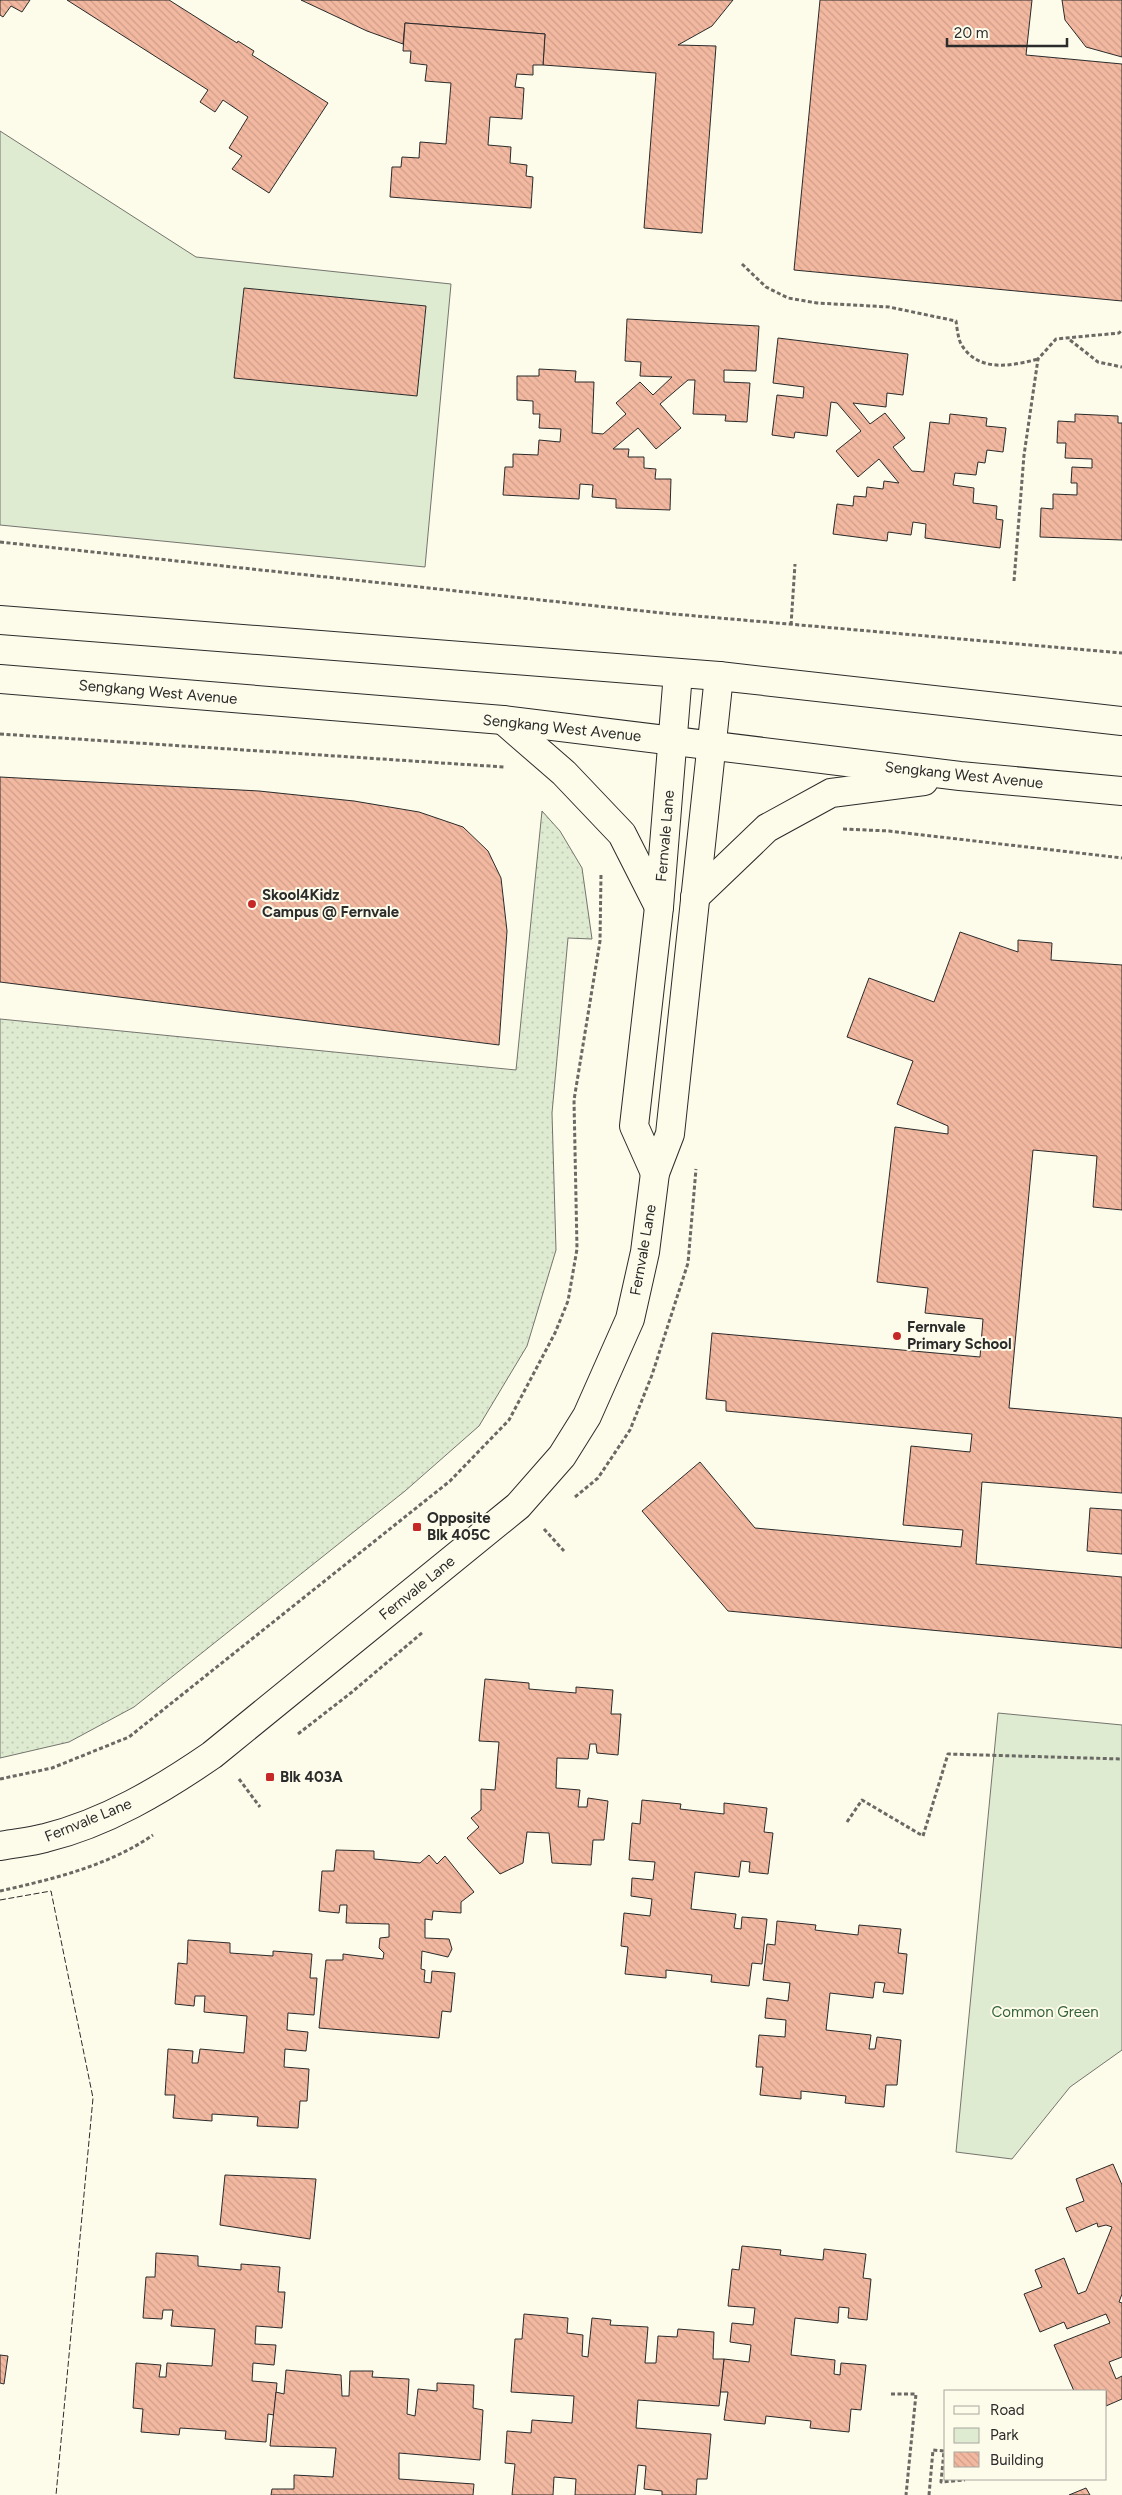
<svg xmlns="http://www.w3.org/2000/svg" width="1122" height="2495" viewBox="0 0 1122 2495" font-family="Figtree,sans-serif">
<style>
.grass{fill:url(#grass-dots);stroke:#74746e}
.green{fill:#deebd1;stroke:#74746e}
.building{fill:url(#building-back-hatch);stroke:#2b2b2b}
.lines{fill:none;stroke-linecap:round;stroke-linejoin:round}
.street-casing{stroke:#2b2b2b;stroke-width:30}
.secondary-casing{stroke:#2b2b2b;stroke-width:30}
.path{stroke:#6a6964;stroke-width:3;stroke-dasharray:4 2.5;stroke-linecap:butt}
.street{stroke:#fdfbea;stroke-width:28}
.secondary{stroke:#fdfbea;stroke-width:28}
.fence{stroke:#2b2b2b;stroke-width:1;stroke-dasharray:6 2.5;stroke-linecap:butt}
.poi-dot{fill:#c62828;stroke:#fdfbea;stroke-width:2}
.labels{text-anchor:middle;dominant-baseline:central;stroke-width:4;stroke-linejoin:round;paint-order:stroke}
.street-label{font-size:15px;fill:#2b2b2b;stroke:#fdfbea}
.poi-label{font-size:15px;font-weight:bold;fill:#2b2b2b;stroke:#fdfbea;text-anchor:start}
.park-label{font-size:15px;fill:#34623c;stroke:#fdfbea}
</style>
<defs>
<pattern id="grass-dots" width="8" height="8" patternUnits="userSpaceOnUse" patternTransform="scale(1.25)"><rect width="8" height="8" fill="#deebd1"/><path d="M2 2h.1M6 6h.1" fill="none" stroke="#bfcab4" stroke-width="1.8" stroke-linecap="round"/></pattern>
<pattern id="building-back-hatch" width="6" height="6" patternUnits="userSpaceOnUse" patternTransform="scale(1.25)"><rect width="6" height="6" fill="#f2b8a0"/><path d="M-1 5l2 2M0 0l6 6M5-1l2 2" fill="none" stroke="#d09e8a"/></pattern>
</defs>
<rect width="100%" height="100%" fill="#fdfbea"/>
<polygon class="grass" points="542,811 560,831 582,868 592,939 568,938 552,1113 556,1250 527,1346 479,1426 405,1491 134,1707 69,1742 0,1758 0,1019 516,1070"/>
<g class="green">
<polygon points="0,131 196,257 451,284 425,567 0,525"/>
<polygon points="998,1713 1122,1725 1122,2050 1070,2087 1012,2159 956,2152"/>
</g>
<g class="building">
<polygon points="0,0 30,0 22,12 11,6 3,17 0,15"/>
<polygon points="67,0 169,0 237,43 238,41 254,51 252,55 328,103 269,193 232,169 242,156 229,148 248,117 223,100 215,112 200,102 208,90"/>
<polygon points="301,0 733,0 712,26 678,45 716,46 702,233 644,228 656,73 543,65 545,34 405,23 403,44 367,31"/>
<polygon points="820,0 1032,0 1026,55 1122,64 1122,301 794,270"/>
<polygon points="1062,0 1122,0 1122,57 1086,47 1065,20"/>
<polygon points="405,23 545,34 543,65 533,65 533,75 517,74 515,87 524,88 522,119 490,117 488,145 511,147 510,163 527,165 526,176 533,177 531,208 390,197 392,167 401,167 402,157 419,158 420,142 446,144 451,83 425,81 427,65 410,63 411,51 403,51"/>
<polygon points="244,288 426,306 417,396 234,378"/>
<polygon points="627,319 759,326 756,371 724,370 724,382 750,383 747,422 725,421 726,415 693,414 695,380 688,380 660,404 681,428 656,449 638,428 613,449 629,449 628,457 644,457 644,468 656,469 655,479 671,479 670,510 616,508 616,499 592,497 593,485 580,484 579,499 503,495 505,467 513,467 513,454 538,455 539,440 560,442 561,429 539,428 540,414 533,414 533,401 517,400 517,376 539,376 539,369 576,371 575,382 594,382 592,433 603,434 626,414 616,403 640,382 653,395 672,377 640,376 641,362 625,361"/>
<polygon points="778,338 908,354 903,395 887,393 886,407 853,403 870,424 885,413 905,438 893,447 912,471 924,472 930,422 949,424 950,414 987,418 986,426 1006,428 1003,452 987,450 985,463 978,462 976,475 955,473 953,485 974,488 973,503 997,506 996,519 1003,520 1000,548 925,538 926,524 913,522 911,535 888,532 887,541 833,534 837,504 853,506 854,496 866,497 867,487 883,489 884,481 899,483 879,459 858,477 836,451 861,431 837,403 831,402 827,436 795,432 794,438 772,435 777,395 803,398 804,387 773,383"/>
<polygon points="1075,414 1118,416 1118,423 1122,423 1122,540 1040,537 1041,508 1053,509 1053,494 1077,495 1077,483 1071,483 1072,467 1092,468 1092,459 1065,458 1066,443 1057,443 1058,421 1075,422"/>
<polygon points="0,777 259,791 354,801 419,812 463,827 488,851 501,878 507,931 499,1045 0,982"/>
<polygon points="960,932 1018,952 1018,940 1052,943 1051,960 1122,965 1122,1210 1093,1207 1097,1156 1033,1150 1009,1408 1122,1418 1122,1493 982,1482 976,1564 1122,1577 1122,1648 728,1611 642,1511 700,1462 755,1528 961,1547 963,1530 903,1525 911,1446 970,1452 972,1434 726,1411 726,1401 706,1399 712,1333 980,1357 983,1319 925,1313 928,1288 877,1282 895,1127 948,1134 948,1126 897,1104 913,1061 847,1037 869,978 934,1002"/>
<polygon points="1090,1508 1122,1510 1122,1554 1087,1551"/>
<polygon points="485,1679 529,1683 529,1689 576,1693 576,1687 613,1690 611,1714 621,1714 618,1755 597,1753 596,1744 590,1744 588,1759 557,1758 556,1788 580,1790 578,1807 587,1807 588,1798 608,1801 604,1840 593,1840 591,1865 552,1863 549,1833 527,1832 523,1863 500,1874 467,1838 479,1827 471,1818 481,1810 481,1789 495,1790 499,1742 479,1741"/>
<polygon points="642,1800 681,1804 680,1809 724,1814 724,1803 767,1808 764,1832 773,1833 768,1874 749,1872 750,1862 741,1861 739,1877 695,1872 691,1909 736,1914 734,1928 741,1929 742,1917 767,1919 762,1964 752,1963 749,1986 711,1982 712,1975 666,1970 666,1978 625,1974 628,1947 621,1946 624,1913 650,1916 652,1899 631,1896 632,1878 653,1880 655,1862 629,1860 632,1823 640,1824"/>
<polygon points="336,1850 374,1851 374,1859 420,1863 429,1855 437,1864 445,1856 474,1892 461,1902 461,1913 433,1911 432,1920 425,1919 425,1938 449,1939 452,1949 448,1957 422,1951 421,1969 425,1970 424,1982 431,1983 432,1971 455,1973 451,2012 442,2011 439,2038 319,2028 326,1960 343,1960 343,1954 383,1959 384,1953 379,1948 380,1938 389,1937 389,1924 346,1923 347,1905 340,1905 339,1913 319,1911 322,1871 334,1871"/>
<polygon points="777,1921 816,1925 815,1930 858,1935 859,1925 901,1929 898,1953 907,1954 903,1994 883,1992 885,1983 875,1982 873,1998 830,1993 826,2030 871,2035 869,2049 875,2049 877,2037 901,2040 897,2085 886,2085 884,2107 845,2103 846,2096 801,2091 801,2099 760,2095 763,2067 756,2067 759,2035 785,2037 786,2020 765,2018 767,1998 788,2001 790,1983 763,1980 767,1944 775,1945"/>
<polygon points="188,1940 230,1943 230,1953 273,1956 273,1951 312,1954 310,1978 317,1978 314,2015 288,2013 287,2030 308,2032 306,2051 285,2049 284,2067 309,2069 307,2101 300,2101 298,2128 257,2126 258,2117 212,2114 212,2121 173,2118 175,2095 165,2095 168,2049 193,2051 192,2063 198,2063 200,2049 244,2053 247,2016 204,2012 205,1996 195,1996 194,2006 175,2004 178,1963 187,1964"/>
<polygon points="1113,2164 1122,2185 1122,2294 1119,2302 1122,2303 1122,2357 1109,2362 1116,2379 1122,2376 1122,2399 1106,2406 1106,2391 1074,2391 1054,2345 1110,2323 1106,2314 1067,2329 1064,2322 1040,2332 1024,2294 1042,2287 1035,2270 1064,2258 1078,2294 1086,2291 1112,2227 1106,2225 1098,2227 1097,2223 1076,2232 1066,2208 1084,2201 1076,2179"/>
<polygon points="225,2175 316,2179 310,2239 220,2225"/>
<polygon points="742,2246 781,2250 780,2255 823,2260 824,2249 866,2254 863,2278 871,2279 867,2320 848,2318 849,2308 839,2307 838,2323 795,2318 791,2355 835,2360 834,2374 840,2375 841,2363 866,2365 861,2410 851,2409 849,2432 810,2428 811,2421 766,2416 765,2424 724,2420 728,2392 720,2392 724,2359 749,2362 751,2345 730,2342 732,2323 753,2325 755,2308 728,2306 732,2269 739,2270"/>
<polygon points="156,2253 198,2256 198,2266 241,2270 241,2264 280,2267 278,2292 285,2292 282,2328 256,2326 255,2344 276,2345 274,2365 253,2363 252,2381 277,2383 274,2415 268,2414 266,2442 225,2439 226,2431 180,2428 179,2435 141,2432 143,2409 133,2408 136,2363 161,2365 159,2377 166,2377 167,2363 212,2366 215,2329 171,2326 173,2310 163,2310 162,2319 143,2318 146,2277 155,2277"/>
<polygon points="524,2314 568,2318 567,2333 583,2335 582,2356 588,2357 592,2318 611,2320 610,2325 648,2327 645,2363 656,2363 658,2336 677,2337 678,2329 714,2332 713,2359 724,2359 719,2406 638,2400 636,2428 711,2434 707,2479 697,2479 696,2495 662,2495 662,2491 644,2489 646,2466 638,2465 635,2495 575,2495 576,2479 554,2477 553,2495 512,2495 515,2464 505,2463 507,2431 531,2433 532,2420 572,2423 574,2396 511,2392 515,2339 522,2339"/>
<polygon points="0,2355 8,2356 4,2384 0,2383"/>
<polygon points="286,2370 341,2375 342,2396 349,2396 350,2371 373,2371 372,2377 409,2379 407,2414 415,2416 418,2389 437,2391 437,2383 474,2385 473,2408 483,2410 480,2460 399,2453 399,2479 474,2484 473,2495 271,2495 272,2489 294,2489 294,2475 333,2477 336,2448 270,2446 276,2392 284,2394"/>
<polygon points="1086,2488 1090,2495 1069,2495"/>
</g>
<g class="lines">
<g class="street-casing">
<g id="street">
<polyline points="655,1173 634,1126 659,907 678,673"/>
<path d="M0,1846c15,-3 31,-4 45,-8 61,-15 116,-48 167,-83l306,-249 44,-50 25,-40 43,-97 15,-67 10,-79 15,-39 49,-458"/>
</g>
</g>
<g class="secondary-casing">
<g id="secondary">
<polyline points="0,620 719,676 1122,721"/>
<polyline points="0,679 503,720 960,776 1122,791"/>
<polyline points="503,720 564,773 622,834 659,907"/>
<polyline points="695,897 767,828 831,793 924,781"/>
</g>
</g>
<g class="path">
<path d="M742,264l24,23 22,11 29,5 72,4 67,14c1,7 2,17 5,23 17,29 51,22 77,15"/>
<polyline points="1070,340 1098,362 1122,367"/>
<polyline points="0,542 662,613 1122,653"/>
<polyline points="1014,581 1024,455 1038,359 1056,339 1119,333 1122,330"/>
<polyline points="791,625 795,564"/>
<polyline points="0,734 504,767"/>
<polyline points="843,829 889,831 1122,858"/>
<polyline points="575,1497 598,1478 630,1430 652,1375 688,1263 696,1169"/>
<polyline points="544,1529 564,1551"/>
<polyline points="298,1734 352,1692 423,1632"/>
<polyline points="0,1779 52,1768 129,1737 450,1481 509,1420 555,1333 568,1301 577,1249 574,1100 600,941 601,874"/>
<polyline points="239,1779 260,1807"/>
<polyline points="847,1822 862,1800 923,1836 948,1754 1122,1759"/>
<path d="M0,1891c53,-12 108,-25 153,-56"/>
<polyline points="891,2394 916,2394 906,2495"/>
<polyline points="929,2495 933,2450 944,2451 941,2482 965,2480"/>
</g>
<use href="#street" class="street"/>
<use href="#secondary" class="secondary"/>
<polyline class="fence" points="0,1900 51,1891 93,2098 56,2495"/>
</g>
<g class="poi-dot">
<circle cx="252" cy="904" r="5"/>
<circle cx="897" cy="1336" r="5"/>
<rect x="412" y="1522" width="10" height="10" rx="2.5"/>
<rect x="265" y="1772" width="10" height="10" rx="2.5"/>
</g>
<g class="labels">
<g class="street-label">
<text transform="translate(158 692) rotate(5)">Sengkang West Avenue</text>
<text transform="translate(562 728) rotate(6)">Sengkang West Avenue</text>
<text transform="translate(964 775) rotate(6)">Sengkang West Avenue</text>
<text transform="translate(665 836) rotate(-85)">Fernvale Lane</text>
<text transform="translate(643 1250) rotate(-80)">Fernvale Lane</text>
<text transform="translate(417 1588) rotate(-39)">Fernvale Lane</text>
<text transform="translate(88 1820) rotate(-22)">Fernvale Lane</text>
</g>
<g class="poi-label">
<text x="262" y="895">Skool4Kidz<tspan x="262" dy="17">Campus @ Fernvale</tspan></text>
<text x="907" y="1327">Fernvale<tspan x="907" dy="17">Primary School</tspan></text>
<text x="427" y="1518">Opposite<tspan x="427" dy="17">Blk 405C</tspan></text>
<text x="280" y="1777">Blk 403A</text>
</g>
<g class="park-label">
<text x="1045" y="2012">Common Green</text>
</g>
</g>
<rect x="944" y="2390" width="162" height="90" fill="#fdfbea" stroke="#a9a89e"/>
<rect x="954" y="2406" width="25" height="8" fill="#fdfbea" stroke="#a9a89e"/>
<text x="990" y="2415" font-size="15" fill="#2b2b2b">Road</text>
<rect x="954" y="2428" width="25" height="15" fill="#deebd1" stroke="#a9a89e"/>
<text x="990" y="2440" font-size="15" fill="#2b2b2b">Park</text>
<rect x="954" y="2452" width="25" height="15" fill="url(#building-back-hatch)" stroke="#a9a89e"/>
<text x="990" y="2465" font-size="15" fill="#2b2b2b">Building</text>
<path d="M947 38v8h120v-8" fill="none" stroke="#2b2b2b" stroke-width="2.5"/>
<text x="954" y="38" font-size="15" fill="#2b2b2b" stroke="#fdfbea" stroke-width="4" paint-order="stroke">20 m</text>
</svg>
